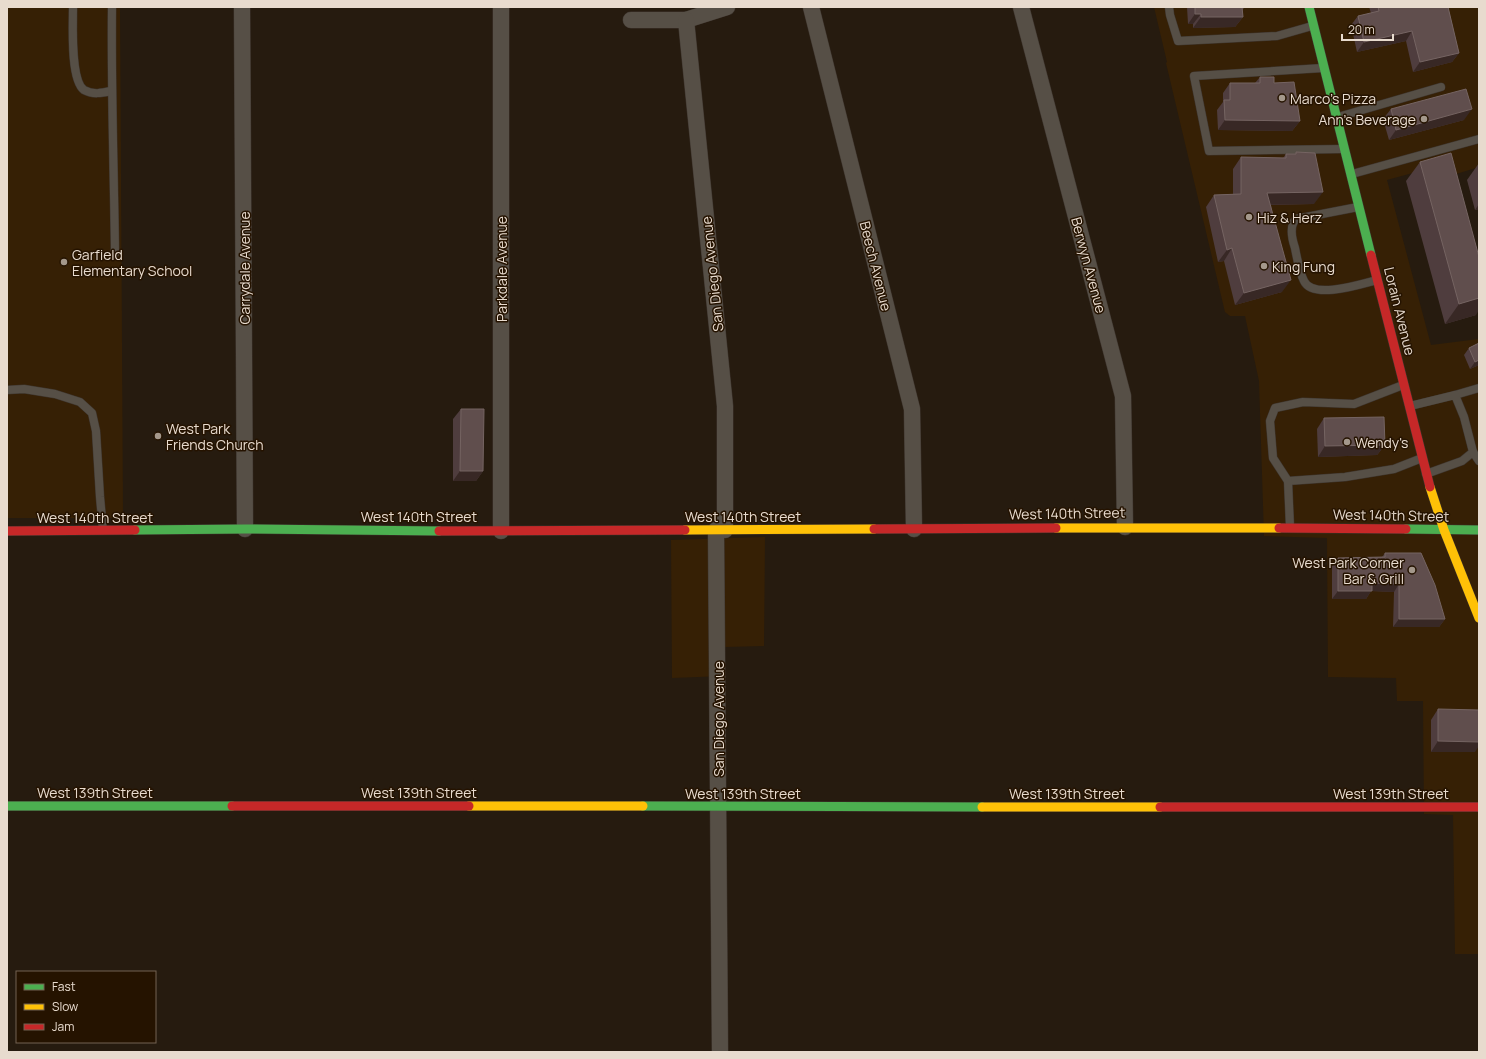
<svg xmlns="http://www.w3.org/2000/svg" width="1486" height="1059" viewBox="0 0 1486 1059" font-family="Manrope,sans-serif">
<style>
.built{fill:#362005}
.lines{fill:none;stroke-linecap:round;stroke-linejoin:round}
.lane-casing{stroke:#3e352e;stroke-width:9}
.street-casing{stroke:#3e352e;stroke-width:17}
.fast-casing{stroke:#3e352e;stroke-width:10}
.slow-casing{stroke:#3e352e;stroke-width:10}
.jam-casing{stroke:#3e352e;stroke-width:10}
.lane{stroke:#564f46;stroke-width:8}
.street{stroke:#564f46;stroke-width:16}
.fast{stroke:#4caf50;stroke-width:9}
.slow{stroke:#ffc107;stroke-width:9}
.jam{stroke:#c62828;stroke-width:9}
.wall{fill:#4f3d3e}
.shaded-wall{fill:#382825}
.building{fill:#604e4d;stroke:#756462}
.poi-dot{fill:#a4988b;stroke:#251300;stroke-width:1.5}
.labels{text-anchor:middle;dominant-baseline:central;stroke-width:3;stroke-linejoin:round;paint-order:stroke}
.poi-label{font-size:14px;fill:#e8dbce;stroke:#251300;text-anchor:start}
.street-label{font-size:14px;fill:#e8dbce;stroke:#251300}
</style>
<rect width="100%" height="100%" fill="#261b0f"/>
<g class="built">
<polygon points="7,7 120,7 123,518 7,518"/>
<polygon points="1154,7 1479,7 1479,167 1453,175 1449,163 1387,180 1431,345 1479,339 1479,954 1455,954 1453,815 1424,814 1423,701 1397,701 1396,678 1328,677 1327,538 1264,536 1259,381 1245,316 1230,316 1225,312 1166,63 1167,62"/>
<polygon points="765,537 764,646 725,647 724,676 672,678 671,540"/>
</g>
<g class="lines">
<g class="lane-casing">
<g id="lane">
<path d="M73,7c0,17 -3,73 11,83 9,5 18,3 27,1"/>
<path d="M112,7c-1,82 2,164 3,246"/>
<polyline points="1169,7 1170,15 1178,41 1277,36 1312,26"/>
<polyline points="1323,68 1194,76 1209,151 1344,149"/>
<polyline points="1338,117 1441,87"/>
<polyline points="1352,174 1479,139"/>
<path d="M1358,207l-62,12c-7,7 -4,20 -1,29 2,10 4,23 9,33 9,19 57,3 73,-1"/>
<polyline points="7,390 24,389 55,394 80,402 92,413 96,431 100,497 103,530"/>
<polyline points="1455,395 1479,388"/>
<polyline points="1410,406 1455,395 1464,417 1473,452 1462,461 1426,474"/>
<polyline points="1473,452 1479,461"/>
<polyline points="1288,481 1345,477 1394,469 1422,458"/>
<polyline points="1290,527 1288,481 1273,458 1270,421 1275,408 1303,402 1354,404 1403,385"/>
</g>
</g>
<g class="street-casing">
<g id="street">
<polyline points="242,7 245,529"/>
<polyline points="501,7 501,531"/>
<polyline points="811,7 912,409 914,529"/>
<polyline points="1021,7 1123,396 1125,527"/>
<polyline points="631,20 686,20 727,7"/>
<polyline points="686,20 725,406 725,530"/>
<polyline points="716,530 720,1052"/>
</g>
</g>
<g class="fast-casing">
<g id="fast">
<polyline points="1309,7 1371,255"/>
<polyline points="1406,529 1479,530"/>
<polyline points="135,530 245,529 439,531"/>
<polyline points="7,806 232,806"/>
<polyline points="643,806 982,807"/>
</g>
</g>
<g class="slow-casing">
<g id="slow">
<polyline points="1430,487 1444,530 1479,618"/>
<polyline points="1056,528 1279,528"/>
<polyline points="685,530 874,529"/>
<polyline points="469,806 643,806"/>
<polyline points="982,807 1160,807"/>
</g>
</g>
<g class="jam-casing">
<g id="jam">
<polyline points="1371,255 1430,487"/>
<polyline points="1279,528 1406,529"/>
<polyline points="874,529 1056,528"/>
<polyline points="7,531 135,530"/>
<polyline points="439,531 685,530"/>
<polyline points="232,806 469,806"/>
<polyline points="1160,807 1479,807"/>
</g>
</g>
<use href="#lane" class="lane"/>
<use href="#street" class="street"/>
<use href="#fast" class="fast"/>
<use href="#slow" class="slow"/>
<use href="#jam" class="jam"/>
</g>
<g class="wall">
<polygon points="1187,7 1245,7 1242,10 1243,17 1235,27 1193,28 1193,24 1188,24"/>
<polygon points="1369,7 1448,7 1459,53 1452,62 1413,72 1406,41 1357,52 1351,25 1358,16 1371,13"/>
<polygon points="1260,77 1274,83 1300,121 1292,131 1218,130 1217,110 1223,102 1223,93 1230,83 1255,83"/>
<polygon points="1391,109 1464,120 1389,140 1383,119"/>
<polygon points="1296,152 1314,204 1271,205 1282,292 1235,305 1224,261 1218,262 1206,207 1214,195 1233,194 1233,169 1241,157 1283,158 1286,154 1295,154"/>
<polygon points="1420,162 1476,315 1445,324 1406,181"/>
<polygon points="1479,163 1479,209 1475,210 1467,180"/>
<polygon points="1479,343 1479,365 1470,369 1464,355 1469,348"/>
<polygon points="461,409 483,471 476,481 453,481 453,419"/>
<polygon points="1324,418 1385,445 1377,455 1318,457 1317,429"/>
<polygon points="1385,553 1445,619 1439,627 1393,627 1394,592 1371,591 1366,599 1332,599 1332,566 1338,558 1382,557"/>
<polygon points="1438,709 1475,752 1431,752 1431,720"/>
</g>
<g class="shaded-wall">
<polygon points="1195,14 1201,14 1193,24 1188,24"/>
<polygon points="1201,17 1243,17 1235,27 1193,28"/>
<polygon points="1412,31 1406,41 1357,52 1364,42"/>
<polygon points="1459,53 1452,62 1413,72 1420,62"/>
<polygon points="1472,109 1464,120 1389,140 1396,130"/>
<polygon points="1225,120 1300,121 1292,131 1218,130"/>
<polygon points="1323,192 1314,204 1259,205 1267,193"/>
<polygon points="1479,204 1479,209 1475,210"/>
<polygon points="1232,248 1224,261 1218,262 1227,250"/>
<polygon points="1291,280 1282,292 1235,305 1244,293"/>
<polygon points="1479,298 1479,310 1476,315 1445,324 1459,304"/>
<polygon points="1479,360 1479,365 1470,369 1475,362"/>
<polygon points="1385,445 1377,455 1318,457 1325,446"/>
<polygon points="460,471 483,471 476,481 453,481"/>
<polygon points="1372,583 1399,584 1394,592 1371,591 1366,599 1332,599 1338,591"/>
<polygon points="1399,619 1445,619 1439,627 1393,627"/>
<polygon points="1438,741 1479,742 1479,746 1475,752 1431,752"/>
</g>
<g class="building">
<polygon points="1195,7 1242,7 1243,17 1201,17 1201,14 1195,14"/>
<polygon points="1378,7 1448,7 1459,53 1420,62 1412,31 1364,42 1358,16 1379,11"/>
<polygon points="1260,77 1274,77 1274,83 1294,82 1300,121 1225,120 1224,100 1230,100 1230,83 1260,83"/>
<polygon points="1466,89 1472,109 1396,130 1391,109"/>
<polygon points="1296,152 1315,153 1323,192 1267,193 1291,280 1244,293 1232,248 1227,250 1214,195 1241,194 1241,157 1286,158 1286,154 1296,154"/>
<polygon points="1451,153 1479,257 1479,298 1459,304 1420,162"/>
<polygon points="1479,343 1479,360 1475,362 1469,348"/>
<polygon points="461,409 484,409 483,471 460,471"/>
<polygon points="1384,417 1385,445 1325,446 1324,418"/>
<polygon points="1385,553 1421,553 1435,585 1445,619 1399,619 1399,584 1372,583 1372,591 1338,591 1338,558 1385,557"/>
<polygon points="1438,709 1479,710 1479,742 1438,741"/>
</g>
<g class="poi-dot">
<circle cx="1282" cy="98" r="4"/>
<circle cx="1424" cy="119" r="4"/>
<circle cx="1249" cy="217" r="4"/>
<circle cx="64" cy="262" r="4"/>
<circle cx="1264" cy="266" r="4"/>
<circle cx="158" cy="436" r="4"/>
<circle cx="1347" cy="442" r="4"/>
<circle cx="1412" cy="570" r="4"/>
</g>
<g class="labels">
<g class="poi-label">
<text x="1290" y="98">Marco's Pizza</text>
<text x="1416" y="119" text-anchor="end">Ann's Beverage</text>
<text x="1257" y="217">Hiz &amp; Herz</text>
<text x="72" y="254">Garfield<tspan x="72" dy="16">Elementary School</tspan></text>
<text x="1272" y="266">King Fung</text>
<text x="166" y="428">West Park<tspan x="166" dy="16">Friends Church</tspan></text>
<text x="1355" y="442">Wendy's</text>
<text x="1404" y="562" text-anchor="end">West Park Corner<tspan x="1404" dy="16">Bar &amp; Grill</tspan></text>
</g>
<g class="street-label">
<text transform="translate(1089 265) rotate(75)">Berwyn Avenue</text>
<text transform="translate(876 266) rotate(76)">Beech Avenue</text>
<text transform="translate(244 268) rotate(-90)">Carrydale Avenue</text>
<text transform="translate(501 269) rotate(-90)">Parkdale Avenue</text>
<text transform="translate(712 274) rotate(-96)">San Diego Avenue</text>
<text transform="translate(1400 311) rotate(76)">Lorain Avenue</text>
<text transform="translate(1067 513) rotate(-1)">West 140th Street</text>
<text transform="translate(1391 515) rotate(1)">West 140th Street</text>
<text x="419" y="516">West 140th Street</text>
<text x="743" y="516">West 140th Street</text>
<text x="95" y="517">West 140th Street</text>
<text transform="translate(718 719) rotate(-90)">San Diego Avenue</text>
<text x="95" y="792">West 139th Street</text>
<text x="419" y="792">West 139th Street</text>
<text x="743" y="793">West 139th Street</text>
<text x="1067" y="793">West 139th Street</text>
<text x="1391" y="793">West 139th Street</text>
</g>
</g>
<rect width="1486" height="1059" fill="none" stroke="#e8dbce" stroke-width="16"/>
<rect x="16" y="971" width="140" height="72" fill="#251300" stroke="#736352"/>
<rect x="24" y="984" width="20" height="6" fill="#4caf50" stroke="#736352"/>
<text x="52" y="991" font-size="12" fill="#e8dbce">Fast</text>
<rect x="24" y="1004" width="20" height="6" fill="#ffc107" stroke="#736352"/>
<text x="52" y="1011" font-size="12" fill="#e8dbce">Slow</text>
<rect x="24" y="1024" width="20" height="6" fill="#c62828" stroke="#736352"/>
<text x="52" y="1031" font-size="12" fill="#e8dbce">Jam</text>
<path d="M1342 34v6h51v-6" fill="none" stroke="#e8dbce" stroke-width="2"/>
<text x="1348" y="34" font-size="12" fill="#e8dbce" stroke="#251300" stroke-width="3" paint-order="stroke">20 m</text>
</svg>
